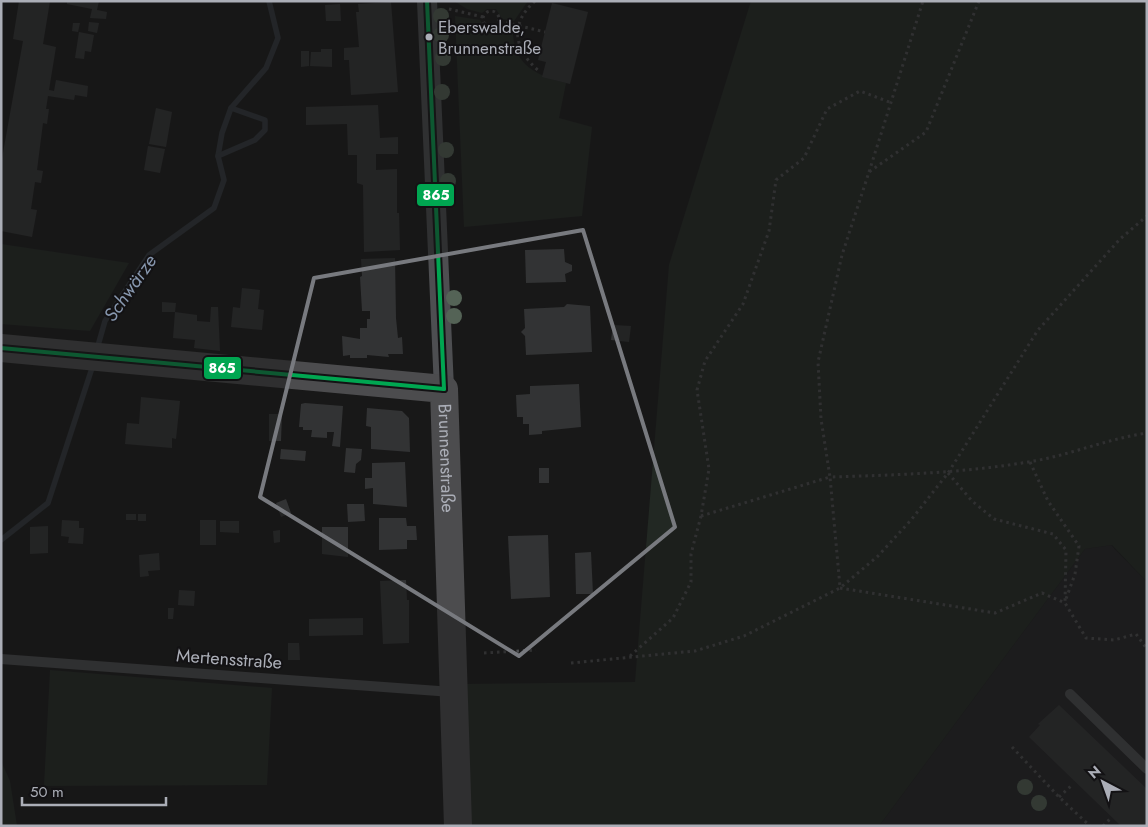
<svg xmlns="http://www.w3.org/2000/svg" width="1148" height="827" viewBox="0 0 1148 827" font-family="Jost,sans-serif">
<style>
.built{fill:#222224}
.green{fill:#222823}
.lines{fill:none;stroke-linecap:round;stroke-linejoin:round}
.stream{stroke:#31363c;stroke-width:5.5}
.building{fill:#323334}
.path{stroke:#4e4f51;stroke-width:3;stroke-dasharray:2.5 4;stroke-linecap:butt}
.service{stroke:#4d4e51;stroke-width:10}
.minor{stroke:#4d4e51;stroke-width:20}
.secondary{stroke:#4c4c4e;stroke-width:28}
.bus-1-casing{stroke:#131214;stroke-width:8}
.bus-1{stroke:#00a651;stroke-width:4}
.tree{fill:#546356}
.marked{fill:none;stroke:#787a7f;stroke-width:4;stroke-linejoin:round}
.bus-dot{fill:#abaeb7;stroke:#131214;stroke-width:2}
.labels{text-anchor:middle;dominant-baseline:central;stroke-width:4;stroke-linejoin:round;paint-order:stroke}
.bus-label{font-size:17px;fill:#abaeb7;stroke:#131214;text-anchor:start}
.street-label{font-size:18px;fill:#abaeb7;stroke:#131214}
.water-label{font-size:19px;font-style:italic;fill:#8797ae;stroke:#131214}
.line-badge{stroke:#131214;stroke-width:2}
.badge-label{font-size:14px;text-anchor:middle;font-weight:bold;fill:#fff}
</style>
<rect width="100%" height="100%" fill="#181818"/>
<polygon class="built" points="1111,545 1147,582 1147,826 879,826 1085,549"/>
<g class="green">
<polygon points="454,1 528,1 514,21 502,19 496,9 487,9 482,13 467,9"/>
<polygon points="751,1 1147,1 1147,582 1112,545 1085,549 879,826 468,826 462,684 635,682 669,265"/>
<path d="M455,16l25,4 5,8 5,2 10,-5 13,4c-1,36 24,47 53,54l-7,35 33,9 -10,89 -118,11z"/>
<polygon points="1,244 129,263 90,331 1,324"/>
<polygon points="50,670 272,688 267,785 44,786"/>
<polygon points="1,761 10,781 17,826 1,826"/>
</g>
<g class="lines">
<g class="stream">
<polyline points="218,156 222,133 231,108"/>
<polyline points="97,349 105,321 149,255 214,208 224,180 218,156 255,140 265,130 265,120 231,108 266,68 278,38 269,1"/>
<polyline points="1,540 48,503 93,365"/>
</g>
</g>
<g class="building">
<polygon points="19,1 50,1 43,44 56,47 49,90 54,91 56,80 88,86 87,97 75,95 74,100 48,96 46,109 49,109 47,124 43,123 37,170 43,171 41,183 35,182 31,209 37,210 32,237 1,231 1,164 23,41 13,39"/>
<polygon points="67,1 99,1 97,10 107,12 106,19 90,18 92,9 67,4"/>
<polygon points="391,2 398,92 351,95 349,60 344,60 344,48 359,47 356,12 359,12 358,4"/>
<polygon points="552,3 588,12 570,84 542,77 546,62 538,60"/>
<polygon points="340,4 341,21 326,21 325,5"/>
<polygon points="89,22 99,23 97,33 88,31"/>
<polygon points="73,23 80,23 78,32 72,31"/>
<polygon points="79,32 94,35 91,52 85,51 84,59 75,58"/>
<polygon points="321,49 332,49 332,67 310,66 311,52 321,52"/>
<polygon points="301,51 309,51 309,66 301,67"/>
<polygon points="378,105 380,138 398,137 398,154 376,154 376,170 397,169 397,213 399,213 400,250 364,252 363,185 357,183 357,155 348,155 347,124 306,125 306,107"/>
<polygon points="156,108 172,112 166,147 149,144"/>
<polygon points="148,146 165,149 160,173 144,170"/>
<polygon points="564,249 565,262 572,265 572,271 565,274 566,282 526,283 525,250"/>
<polygon points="395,258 396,318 398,338 402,337 403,354 388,354 389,357 367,355 367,358 350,358 350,355 343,356 342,336 360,339 360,328 367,328 367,319 370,319 370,311 362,311 360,277 362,276 361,259"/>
<polygon points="242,288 260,290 258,309 264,310 262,330 231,327 233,307 240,308"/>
<polygon points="162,302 176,303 175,312 162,312"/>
<polygon points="567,304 590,306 592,352 526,355 525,336 521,332 525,328 524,309 564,307"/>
<polygon points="211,307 218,307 220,351 194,348 195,340 173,338 175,312 197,315 197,321 210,322"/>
<polygon points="613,325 631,326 629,342 611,340"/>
<polygon points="579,384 581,427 542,431 542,434 529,435 529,424 523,424 523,417 517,417 516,395 530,394 530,386"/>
<polygon points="141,397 180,401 176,439 172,438 172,448 125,444 127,423 139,424"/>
<polygon points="305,403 343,406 340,447 332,446 334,432 327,432 327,438 311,437 312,430 303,430 303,427 299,427 301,404"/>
<polygon points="367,408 402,411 409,418 410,452 371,449 371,427 366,426"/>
<polygon points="269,414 282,414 281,441 269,441"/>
<polygon points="346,448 362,449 361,460 356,464 355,473 344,472"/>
<polygon points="281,449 306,451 305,461 280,459"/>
<polygon points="405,462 407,507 373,504 373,488 365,489 365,478 372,478 372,463"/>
<rect x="539" y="468" width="10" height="15"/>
<polygon points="286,499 291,513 281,517 276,503"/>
<polygon points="347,504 364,504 365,521 348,522"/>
<rect x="126" y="514" width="10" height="6"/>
<rect x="138" y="514" width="8" height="7"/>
<polygon points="379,518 406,518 407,526 416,526 417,540 407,540 407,549 379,550"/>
<polygon points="62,520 79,521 79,528 84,528 83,544 68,543 69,537 61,536"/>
<rect x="200" y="520" width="16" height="25"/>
<polygon points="220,521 239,521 239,533 220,532"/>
<polygon points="48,526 48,553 30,554 30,527"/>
<polygon points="322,527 348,527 348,557 322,554"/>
<polygon points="280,530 280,542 274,543 273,531"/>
<polygon points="548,535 550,597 511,599 508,536"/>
<polygon points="591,552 593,594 576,594 575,553"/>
<polygon points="159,553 160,570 148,571 149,576 140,577 139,555"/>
<polygon points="406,580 407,600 409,600 409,643 383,644 380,581"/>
<polygon points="179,590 195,591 194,606 178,605"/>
<polygon points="168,608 174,608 173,619 168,619"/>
<polygon points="363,618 363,635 309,636 309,619"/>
<polygon points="288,643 299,643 300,660 288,660"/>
<polygon points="1059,705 1147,789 1147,826 1121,826 1029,737 1040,725 1038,724"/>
</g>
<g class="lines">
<g class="path">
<path d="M535,1c-26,23 -21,49 4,70"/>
<path d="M979,1l-53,131 -57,40 -27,83 -24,107 3,57 9,58c67,-2 133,-4 198,-15 40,-6 78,-23 119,-29"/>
<polyline points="449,9 483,17"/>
<circle cx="491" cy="19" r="8"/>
<polyline points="500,21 545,32"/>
<polyline points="869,172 923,1"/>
<polyline points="1030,462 1048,501 1079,546 1075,574 1066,599"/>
<polyline points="948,473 972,501 994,519 1053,534 1066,550 1065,603"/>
<polyline points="701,516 830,477 840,587"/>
<polyline points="840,588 995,613 1042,593 1065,603 1086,638 1114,640 1136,634 1147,649"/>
<polyline points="484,653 536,650"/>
<polyline points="630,656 673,618 691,582 691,554 701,516 709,469 697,390 705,361 743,304 769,231 776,180 804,158 827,109 860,91 892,103"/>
<polyline points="571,663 695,651 744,636 840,588 878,556 911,520 948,473 1038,330 1120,239 1147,216"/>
<polyline points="1012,747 1059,797 1090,826"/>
<polyline points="1059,797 1071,786"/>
<polyline points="1103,826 1112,817"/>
</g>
<g class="service">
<polyline points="1,659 452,692"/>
<polyline points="1070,694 1147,769"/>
</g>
<polyline class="minor" points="427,1 444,389"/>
<path class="secondary" id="s1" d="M1,348l443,41 14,437"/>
<g class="bus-1-casing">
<g id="bus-1">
<polyline points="427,1 444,389"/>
<polyline points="1,348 444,389"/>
</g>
</g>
<use href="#bus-1" class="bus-1"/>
</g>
<g class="tree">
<circle cx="441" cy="16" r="8"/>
<circle cx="441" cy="35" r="8"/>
<circle cx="443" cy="58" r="8"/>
<circle cx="442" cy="92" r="8"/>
<circle cx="446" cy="150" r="8"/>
<circle cx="448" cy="181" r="8"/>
<circle cx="454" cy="298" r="8"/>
<circle cx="454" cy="316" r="8"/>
<circle cx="1025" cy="787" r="8"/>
<circle cx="1039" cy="803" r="8"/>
</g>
<path d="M0 0H1148V827H0ZM583,230l92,297 -156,129 -259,-159 54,-219z" fill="#181818" fill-opacity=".55" fill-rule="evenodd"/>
<path class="marked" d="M583,230l92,297 -156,129 -259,-159 54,-219z"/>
<circle class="bus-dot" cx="429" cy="37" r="4.5"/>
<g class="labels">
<g class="bus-label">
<text x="438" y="27">Eberswalde,<tspan x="438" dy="21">Brunnenstraße</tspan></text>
</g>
<g class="street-label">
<text stroke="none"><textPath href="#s1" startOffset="514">Brunnenstraße</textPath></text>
<text transform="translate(229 659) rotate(4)">Mertensstraße</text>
</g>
<g class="water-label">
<text transform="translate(130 288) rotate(-55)">Schwärze</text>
</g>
</g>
<g class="line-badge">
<rect x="416" y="183" width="39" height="24" rx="5" fill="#00a651"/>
<rect x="203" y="356" width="39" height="24" rx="5" fill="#00a651"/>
</g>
<g class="badge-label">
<text x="436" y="200">865</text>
<text x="222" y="373">865</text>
</g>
<rect width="1148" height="827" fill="none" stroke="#abaeb7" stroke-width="5"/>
<g transform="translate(1103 782) rotate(319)" stroke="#131214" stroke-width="4" paint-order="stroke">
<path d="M0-4L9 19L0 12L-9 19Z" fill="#abaeb7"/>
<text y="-8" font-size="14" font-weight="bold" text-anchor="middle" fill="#abaeb7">N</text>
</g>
<path d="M22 797v8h144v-8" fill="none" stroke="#abaeb7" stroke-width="2.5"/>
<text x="30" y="797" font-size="15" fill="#abaeb7" stroke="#131214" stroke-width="4" paint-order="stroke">50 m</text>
</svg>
